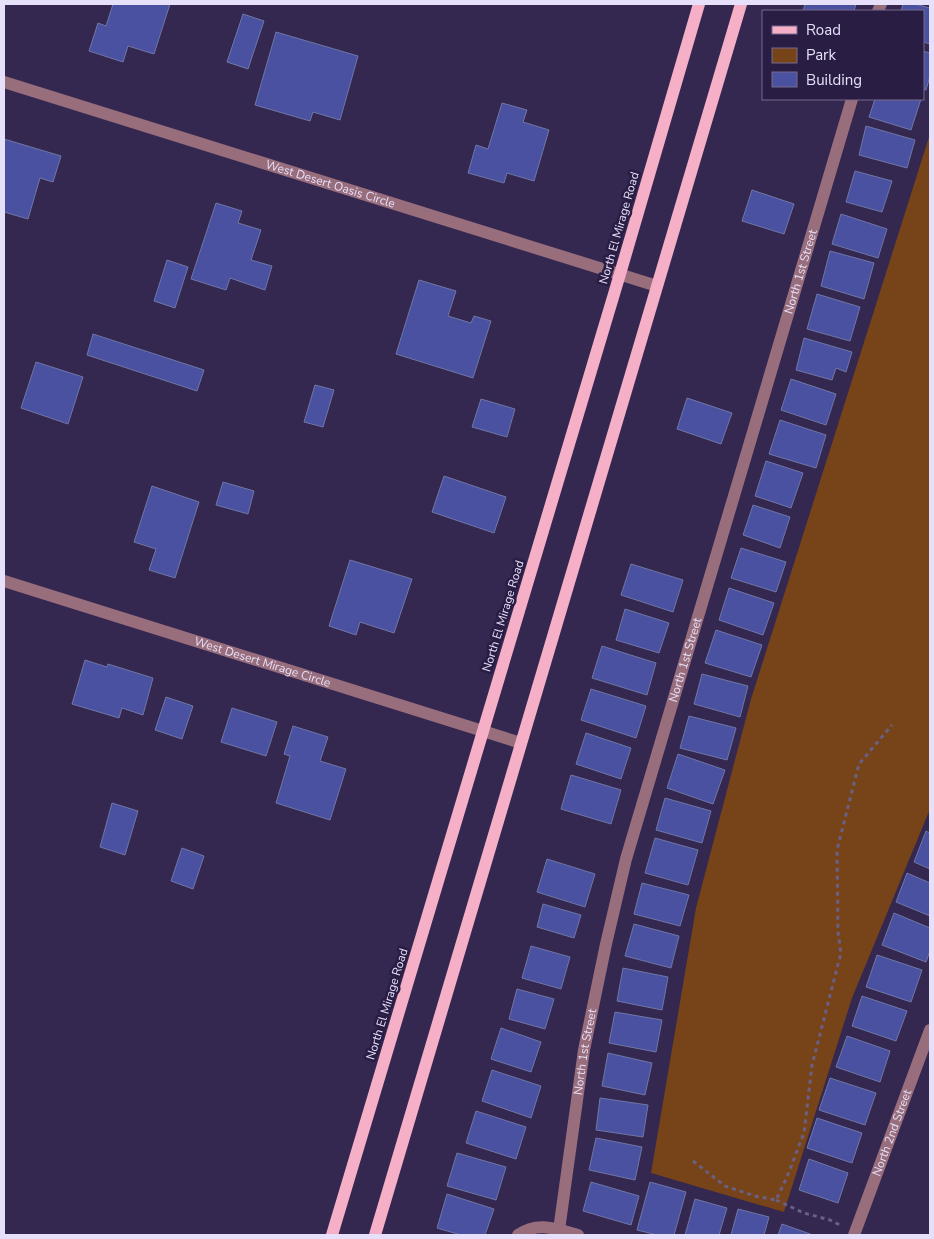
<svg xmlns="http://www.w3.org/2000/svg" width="934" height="1239" viewBox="0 0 934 1239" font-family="'Nunito Sans',sans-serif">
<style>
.green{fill:#774419}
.building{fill:#4b51a1;stroke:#6f77a5}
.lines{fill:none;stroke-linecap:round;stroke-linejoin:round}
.path{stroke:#6a5f84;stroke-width:3;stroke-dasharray:4 4;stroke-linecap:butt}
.minor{stroke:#986d7c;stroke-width:12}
.major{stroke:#f5afc7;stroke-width:12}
.labels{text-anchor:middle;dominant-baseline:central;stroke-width:5;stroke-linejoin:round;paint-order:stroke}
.street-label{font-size:12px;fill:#e7e0fb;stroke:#2a1d44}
</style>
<rect width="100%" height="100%" fill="#342750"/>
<polygon class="green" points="930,134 930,809 852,998 784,1212 651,1173 696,908 751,699"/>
<g class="building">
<polygon points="113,4 170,4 154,54 128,46 123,62 89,51 98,23 106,26"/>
<polygon points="805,4 856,4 854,11 803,11"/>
<polygon points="903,4 915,4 930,8 930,44 923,42 923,11 901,11"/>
<polygon points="243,14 264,21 248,69 227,62"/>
<polygon points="276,32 358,56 340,120 313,112 310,121 255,105"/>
<polygon points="923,51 930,53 930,76 926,90 923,89"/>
<polygon points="875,99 921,99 911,130 869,117"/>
<polygon points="502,103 527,110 523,122 549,130 534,181 507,173 504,183 468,173 476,145 488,149"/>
<polygon points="866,126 915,140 907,168 859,155"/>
<polygon points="4,139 61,156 53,182 40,178 28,219 4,212"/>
<polygon points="855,171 892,181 882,212 846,202"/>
<polygon points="752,190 794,204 784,234 742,221"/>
<polygon points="216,203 242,211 238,223 261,230 251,260 272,266 265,290 230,278 226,290 191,279"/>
<polygon points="841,214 887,229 878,258 832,244"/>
<polygon points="830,251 874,263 864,299 821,286"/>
<polygon points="167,260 188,267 175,308 154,301"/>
<polygon points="419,280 456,291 448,316 471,323 474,316 491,321 473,378 396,354"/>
<polygon points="817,294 860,307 850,341 807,329"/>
<polygon points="93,334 204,370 197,391 87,355"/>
<polygon points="804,338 852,352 846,372 836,368 832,380 796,370"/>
<polygon points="36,362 83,377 68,424 21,408"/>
<polygon points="791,379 836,394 826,425 781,410"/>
<polygon points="315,385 334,390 323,427 304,422"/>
<polygon points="687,398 732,413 721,444 677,429"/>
<polygon points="481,399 515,409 507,437 472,427"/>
<polygon points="780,420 826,435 816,468 769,454"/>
<polygon points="766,461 803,473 791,508 755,496"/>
<polygon points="444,476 506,497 494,533 432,512"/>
<polygon points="223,482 254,491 248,514 216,505"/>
<polygon points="152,486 199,502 175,578 149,570 156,549 134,542"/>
<polygon points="753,505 790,517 780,548 743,535"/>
<polygon points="741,548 786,562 776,592 731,578"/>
<polygon points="350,560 412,579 394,633 360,622 356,635 329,626"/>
<polygon points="631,564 683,580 673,612 621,595"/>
<polygon points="729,588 774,603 763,635 719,620"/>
<polygon points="625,609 669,623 659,653 616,640"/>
<polygon points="716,630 762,645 751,677 705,663"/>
<polygon points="602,646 656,663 647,695 592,678"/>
<polygon points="85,660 107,667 108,664 153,678 143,715 122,708 119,718 72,704"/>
<polygon points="702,674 748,686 740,717 694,704"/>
<polygon points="591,689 646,706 636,738 581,720"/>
<polygon points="166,697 193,706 182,739 155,730"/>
<polygon points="232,708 277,722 266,756 221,742"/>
<polygon points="689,716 736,728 727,760 680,748"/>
<polygon points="293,726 328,737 320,761 346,769 330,820 276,803 290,756 284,754"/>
<polygon points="586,733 631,748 621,779 576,764"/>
<polygon points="678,754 725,770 713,804 667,788"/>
<polygon points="571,775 621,790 611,824 561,809"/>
<polygon points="665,798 711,811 702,843 656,830"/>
<polygon points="112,803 138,811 125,855 100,847"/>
<polygon points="926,831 930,833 930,869 914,862"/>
<polygon points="655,838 698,850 688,885 645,873"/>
<polygon points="182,848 204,856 193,889 171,881"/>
<polygon points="547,859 595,874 585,907 537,892"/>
<polygon points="907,873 930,883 930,916 896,902"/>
<polygon points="642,883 689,895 680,926 634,914"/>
<polygon points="543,904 581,915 574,938 537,927"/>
<polygon points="894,913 930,928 930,951 926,962 882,945"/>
<polygon points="634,924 679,936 671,968 625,956"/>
<polygon points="531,946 570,957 561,989 522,978"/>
<polygon points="877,955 922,970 911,1002 866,987"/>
<polygon points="623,968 668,977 662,1010 617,1001"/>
<polygon points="517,989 554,999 545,1029 509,1019"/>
<polygon points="862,996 907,1011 896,1041 852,1026"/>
<polygon points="615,1012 662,1020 656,1052 609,1043"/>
<polygon points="501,1028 541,1042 531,1072 491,1059"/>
<polygon points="847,1036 890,1051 880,1082 836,1067"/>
<polygon points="608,1053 652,1063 645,1095 602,1086"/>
<polygon points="492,1070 541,1086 531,1118 482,1101"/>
<polygon points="830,1078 876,1093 865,1125 819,1110"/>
<polygon points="600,1098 648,1105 643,1137 596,1130"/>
<polygon points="476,1111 526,1127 516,1159 466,1143"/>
<polygon points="817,1118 862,1133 852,1163 807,1148"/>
<polygon points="596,1138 642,1147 635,1180 589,1170"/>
<polygon points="457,1153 506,1167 496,1200 447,1186"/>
<polygon points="809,1159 848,1173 838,1203 799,1190"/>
<polygon points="591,1182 639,1196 631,1225 583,1211"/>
<polygon points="650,1182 686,1192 674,1235 657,1235 637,1230"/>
<polygon points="447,1194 494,1209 485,1235 461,1235 437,1228"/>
<polygon points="695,1199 727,1208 719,1235 685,1235"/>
<polygon points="738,1209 769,1217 764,1235 731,1235"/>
<polygon points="782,1224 813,1235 778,1235"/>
</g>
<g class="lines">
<g class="path">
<polyline points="693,1161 725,1186 755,1196 776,1200 787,1177 804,1133 812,1065 841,953 838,932 837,850 859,764 892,725"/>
<polyline points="776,1200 804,1213 830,1220 840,1225"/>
</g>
<g class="minor">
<polyline points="878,11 881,4"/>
<path id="s1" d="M4,82l653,204"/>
<path id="s2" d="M4,581l517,162"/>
<path id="s3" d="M559,1230l25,-180 22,-106 20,-85 226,-760"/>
<path d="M518,1235c20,-14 38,-6 60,0"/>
<path id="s4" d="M854,1235l76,-205"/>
</g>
<g class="major">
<polyline points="332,1235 620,274 699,4"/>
<polyline points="375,1235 741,4"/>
</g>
</g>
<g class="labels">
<g class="street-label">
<text stroke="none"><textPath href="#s1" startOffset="342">West Desert Oasis Circle</textPath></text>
<text transform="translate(619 228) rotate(-74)">North El Mirage Road</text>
<text stroke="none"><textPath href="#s3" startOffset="990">North 1st Street</textPath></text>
<text transform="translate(503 616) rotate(-73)">North El Mirage Road</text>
<text stroke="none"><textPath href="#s3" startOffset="585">North 1st Street</textPath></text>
<text stroke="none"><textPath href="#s2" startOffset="271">West Desert Mirage Circle</textPath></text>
<text transform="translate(387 1004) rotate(-73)">North El Mirage Road</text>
<text stroke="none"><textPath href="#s3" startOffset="180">North 1st Street</textPath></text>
<text stroke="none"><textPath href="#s4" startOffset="109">North 2nd Street</textPath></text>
</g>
</g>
<rect width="934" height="1239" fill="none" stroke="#e7e0fb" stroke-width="10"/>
<rect x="762" y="10" width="162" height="90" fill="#2a1d44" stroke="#766b8d"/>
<rect x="772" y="26" width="25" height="8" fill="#f5afc7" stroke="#766b8d"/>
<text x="806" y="35" font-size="15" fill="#e7e0fb">Road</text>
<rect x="772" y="48" width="25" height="15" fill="#774419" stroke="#766b8d"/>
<text x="806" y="60" font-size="15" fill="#e7e0fb">Park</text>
<rect x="772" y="72" width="25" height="15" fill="#4b51a1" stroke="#766b8d"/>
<text x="806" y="85" font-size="15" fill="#e7e0fb">Building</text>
</svg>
